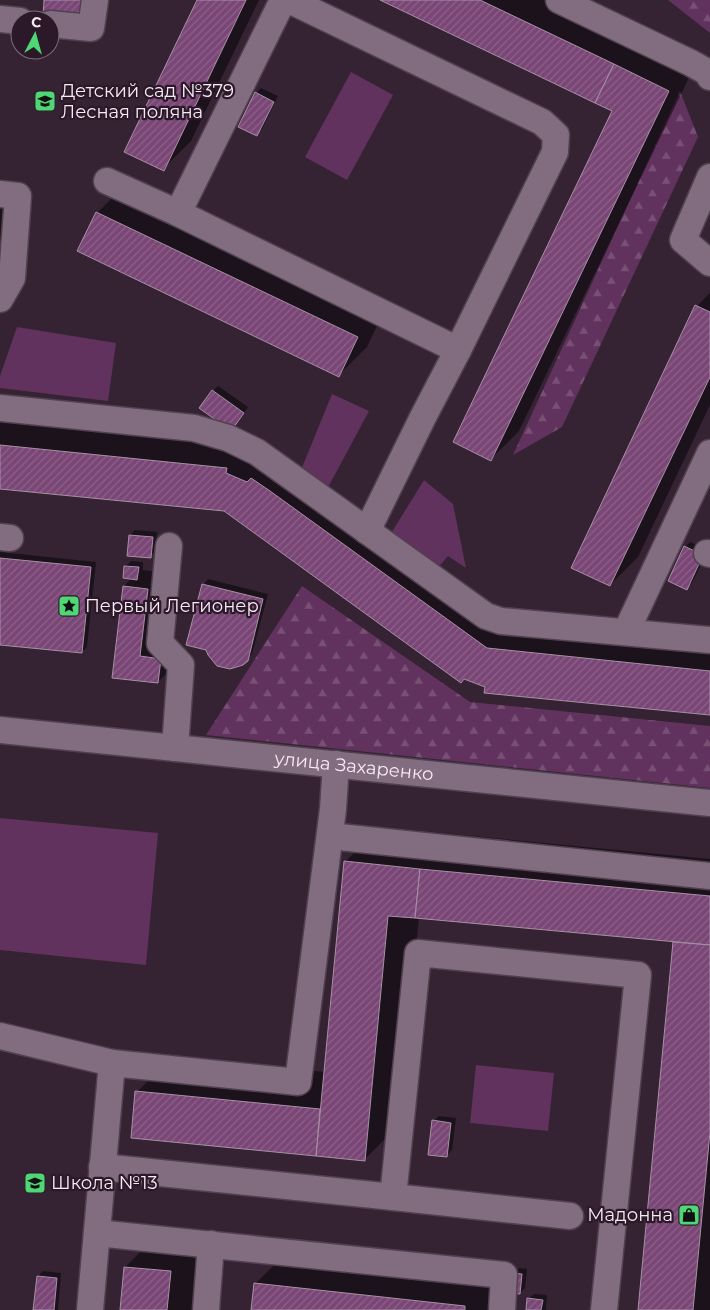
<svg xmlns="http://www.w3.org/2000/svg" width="710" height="1310" viewBox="0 0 710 1310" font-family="Montserrat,sans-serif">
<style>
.forest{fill:url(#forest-firs)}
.park{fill:#60325d}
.shadow{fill:#0007}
.building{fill:url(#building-hatch);stroke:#a790a5}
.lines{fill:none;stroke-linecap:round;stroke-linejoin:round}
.minor-casing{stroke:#51414f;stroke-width:29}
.minor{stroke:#826c80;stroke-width:26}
.labels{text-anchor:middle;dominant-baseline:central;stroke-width:4.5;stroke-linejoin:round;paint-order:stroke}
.poi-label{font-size:18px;fill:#f7eaf5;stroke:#2b1929;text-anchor:start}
.street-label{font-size:18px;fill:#f7eaf5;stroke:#2b1929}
</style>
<defs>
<pattern id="forest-firs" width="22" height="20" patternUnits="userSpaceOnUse" patternTransform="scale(1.25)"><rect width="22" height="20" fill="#60325d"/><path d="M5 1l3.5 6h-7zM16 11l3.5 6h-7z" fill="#785075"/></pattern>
<pattern id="building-hatch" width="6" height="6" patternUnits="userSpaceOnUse" patternTransform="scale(1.25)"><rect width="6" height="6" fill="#794676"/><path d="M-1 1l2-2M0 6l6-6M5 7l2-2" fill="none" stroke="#8d618a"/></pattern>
</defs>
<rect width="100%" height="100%" fill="#352333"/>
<g class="forest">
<polygon points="668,0 710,0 710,33"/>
<polygon points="680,91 698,137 562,427 513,455"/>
<polygon points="302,586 470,702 710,726 710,788 206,735"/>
</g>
<g class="park">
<polygon points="351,72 393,95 347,180 305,157"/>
<polygon points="17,327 116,343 108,401 0,388 0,376"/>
<polygon points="332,394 369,411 325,493 299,475"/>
<polygon points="424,480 453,504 466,568 448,556 436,570 390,535"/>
<polygon points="0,818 158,833 146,965 0,950"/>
<polygon points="476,1065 554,1073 548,1131 470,1123"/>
</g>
<g class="shadow">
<polygon points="198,0 259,0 191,141 163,169"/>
<polygon points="383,0 565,0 696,63 519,431 491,459 614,111"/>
<polygon points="261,88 278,96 262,129 256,134 256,93"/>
<polygon points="0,180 21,182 19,203 21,238 0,258"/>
<polygon points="125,185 385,309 367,347 339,375 97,213"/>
<polygon points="710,293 710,405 638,557 610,585 697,306"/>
<polygon points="218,386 248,407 236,424 213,391"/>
<polygon points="0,415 254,441 276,455 280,451 515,621 710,641 710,714 486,687 224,510 0,488"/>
<polygon points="135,530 157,532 155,551 150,557 130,535"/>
<polygon points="690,542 708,550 692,583 687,589 685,547"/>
<polygon points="0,552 96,562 87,647 82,652 0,643"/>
<polygon points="131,561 143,562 143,570 164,573 174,666 158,682 113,677 124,586 132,578 126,566"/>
<polygon points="208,579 268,594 252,654 248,659 203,585"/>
<polygon points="380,827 710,859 710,1310 639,1310 674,941 419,917 399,1125 365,1159 132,1137 137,1092 171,1058 325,1072 345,862"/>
<polygon points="439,1116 456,1118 452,1150 446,1156 434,1121"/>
<polygon points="160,1233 205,1238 197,1310 121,1310 125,1267"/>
<polygon points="289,1250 499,1272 495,1310 252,1310 255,1284"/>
<polygon points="519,1268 527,1269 525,1288 520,1293 513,1273"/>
<polygon points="43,1271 61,1273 58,1310 34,1310 38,1276"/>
<polygon points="534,1294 547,1295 546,1310 527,1310 528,1299"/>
</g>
<g class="building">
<polygon points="44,0 88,0 86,21 43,17"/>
<polygon points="197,0 246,0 164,171 124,152"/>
<polygon points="380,0 480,0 614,64 595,103"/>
<polygon points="614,64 669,91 491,461 453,442 612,111 595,103"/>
<polygon points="255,92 274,102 257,136 238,127"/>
<polygon points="96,212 358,337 339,377 77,251"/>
<polygon points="695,305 710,312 710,377 610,586 571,568"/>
<polygon points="212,390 244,413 231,431 199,408"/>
<polygon points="0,445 227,468 226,473 247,482 251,478 270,491 487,648 710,671 710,715 484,693 485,687 464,679 461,683 224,511 0,489"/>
<polygon points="129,535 153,537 151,558 127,556"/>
<polygon points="684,546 703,555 687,590 668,581"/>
<polygon points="0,558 91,567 82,653 0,645"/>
<polygon points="124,566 139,567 137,580 123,578"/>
<polygon points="202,584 263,599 248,661 243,665 230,669 217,666 208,655 206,650 186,645"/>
<polygon points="123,586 148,589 140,656 161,659 158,683 112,678"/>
<polygon points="344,861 420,869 415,918 388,916 365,1161 316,1156"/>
<polygon points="420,869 710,896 710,945 415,918"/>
<polygon points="673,942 710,945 710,1132 693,1310 638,1310"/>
<polygon points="135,1091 320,1109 316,1156 131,1138"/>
<polygon points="432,1120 451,1123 447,1157 428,1155"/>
<polygon points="124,1267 171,1271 167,1310 120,1310"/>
<polygon points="512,1273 522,1274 520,1294 510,1293"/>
<polygon points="37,1276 57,1278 54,1310 33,1310"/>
<polygon points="254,1283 465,1306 465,1310 251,1310"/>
<polygon points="527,1298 543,1300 541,1310 526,1310"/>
</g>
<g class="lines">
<g class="minor-casing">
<g id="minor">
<polyline points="283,0 178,213 458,350 423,417 367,531"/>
<polyline points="289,0 542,122 556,135 555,152 458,350"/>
<polyline points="559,0 691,63 707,72 710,77"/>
<polyline points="0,19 20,21"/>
<polyline points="50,24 91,28 95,0"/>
<polyline points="710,177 683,240 710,263"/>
<polyline points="107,181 178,213"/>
<polyline points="0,194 18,196 12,278 0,299"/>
<polyline points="0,408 194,428 228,438 257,452 486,616 501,621 710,640"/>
<polyline points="0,537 10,538"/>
<polyline points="169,546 160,643 181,665 175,748"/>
<polyline points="707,553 710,554"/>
<polyline points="626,632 710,453"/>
<path id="s1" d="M0,730l710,73"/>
<polyline points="330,836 710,876"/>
<polyline points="0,1036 112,1063"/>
<polyline points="102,1167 393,1197 418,953 638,975 604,1310"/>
<polyline points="393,1197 570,1216"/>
<polyline points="97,1233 504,1275 502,1310"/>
<polyline points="90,1310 112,1063 298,1082 333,809 336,764"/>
<polyline points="206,1310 211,1244"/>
</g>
</g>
<use href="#minor" class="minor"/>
</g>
<defs>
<g id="school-square" transform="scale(1.125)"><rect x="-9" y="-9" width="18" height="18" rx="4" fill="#4fd675" stroke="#2b1929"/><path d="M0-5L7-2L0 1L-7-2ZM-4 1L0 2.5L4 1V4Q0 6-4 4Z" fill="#111"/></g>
<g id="sight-square" transform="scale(1.125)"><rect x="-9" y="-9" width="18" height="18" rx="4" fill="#4fd675" stroke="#2b1929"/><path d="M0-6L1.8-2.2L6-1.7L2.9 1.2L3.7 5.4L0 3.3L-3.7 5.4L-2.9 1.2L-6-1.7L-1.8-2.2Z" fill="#111"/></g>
<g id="shop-square" transform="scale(1.125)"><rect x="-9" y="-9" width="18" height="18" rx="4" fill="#4fd675" stroke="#2b1929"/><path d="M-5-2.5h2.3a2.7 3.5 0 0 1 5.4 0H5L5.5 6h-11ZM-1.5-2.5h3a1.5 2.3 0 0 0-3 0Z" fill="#111"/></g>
</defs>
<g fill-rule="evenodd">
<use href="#school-square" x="45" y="101"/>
<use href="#sight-square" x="69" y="606"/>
<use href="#school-square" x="35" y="1183"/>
<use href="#shop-square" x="689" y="1215"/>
</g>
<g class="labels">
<g class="poi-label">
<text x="61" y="91">Детский сад №379<tspan x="61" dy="21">Лесная поляна</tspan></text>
<text x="85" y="606">Первый Легионер</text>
<text x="51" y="1183">Школа №13</text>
<text x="673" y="1215" text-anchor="end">Мадонна</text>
</g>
<g class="street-label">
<text stroke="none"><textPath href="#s1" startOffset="356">улица Захаренко</textPath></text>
</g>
</g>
<g transform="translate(35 35) rotate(6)"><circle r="24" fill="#2b1929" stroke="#7d6d7b"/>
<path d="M0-4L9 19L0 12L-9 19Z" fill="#4fd675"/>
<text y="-8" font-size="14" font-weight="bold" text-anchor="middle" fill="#f7eaf5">С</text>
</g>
</svg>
